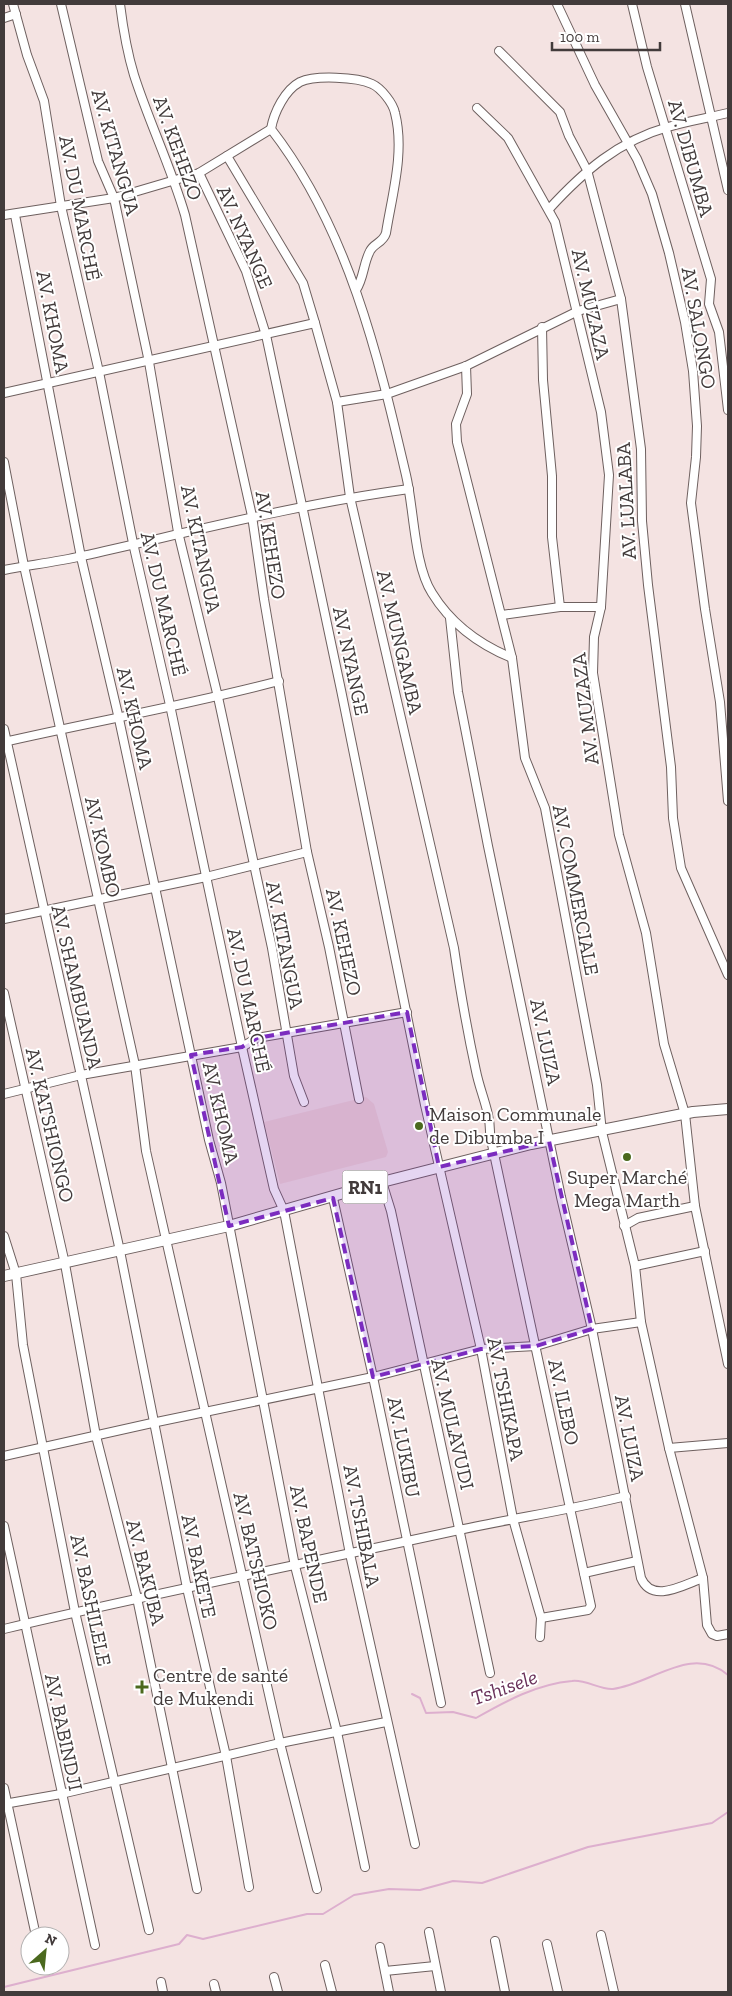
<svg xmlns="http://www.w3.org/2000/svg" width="732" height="1996" viewBox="0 0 732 1996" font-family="'Zilla Slab',serif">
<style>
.built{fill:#efd5d4}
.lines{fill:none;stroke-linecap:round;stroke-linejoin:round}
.stream{stroke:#ddafce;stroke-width:2}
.minor-casing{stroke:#6e605f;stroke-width:10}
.highway-casing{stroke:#6e605f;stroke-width:12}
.minor{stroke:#fff;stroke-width:8}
.highway{stroke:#fff;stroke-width:10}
.marked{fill:#7b2cbf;fill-opacity:0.2;stroke:#7b2cbf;stroke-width:4;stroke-dasharray:10 6;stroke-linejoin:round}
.poi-dot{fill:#4b691e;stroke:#fff;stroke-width:2}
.labels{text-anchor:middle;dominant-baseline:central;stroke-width:4;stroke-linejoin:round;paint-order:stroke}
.shield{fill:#fff;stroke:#7b7676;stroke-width:1}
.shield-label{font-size:19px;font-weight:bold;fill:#423b3b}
.street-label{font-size:20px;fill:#423b3b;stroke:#fff}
.poi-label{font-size:20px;fill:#423b3b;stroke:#fff;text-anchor:start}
.water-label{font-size:21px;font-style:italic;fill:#69315a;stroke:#fff}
</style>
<rect width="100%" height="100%" fill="#f4e3e2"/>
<polygon class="built" points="366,1097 374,1104 388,1152 386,1157 280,1184 264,1122"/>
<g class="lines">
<g class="stream">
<path d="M412,1694l8,4 6,15 27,-1 23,6c30,-17 61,-34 96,-37 13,-2 28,9 41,8 39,-5 78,-45 115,-14"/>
<polyline points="4,1987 179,1944 187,1935 203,1939 307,1914 323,1914 354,1895 389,1889 420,1890 453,1881 482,1883 588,1847 712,1823 728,1812"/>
</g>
<g class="minor-casing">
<g id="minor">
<polyline points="13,4 27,55 44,101 61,206 99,372 133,543 170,705 242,1047 274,1189 284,1211 350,1554 415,1844"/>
<polyline points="61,4 98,161 114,198 149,362 178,532 218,697 272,948 294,1076 304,1102"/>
<path d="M120,4c3,24 7,48 14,71 15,47 37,92 51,140l67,301 12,83 43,253 22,95 30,152"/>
<polyline points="557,4 595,85 637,159 652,194 669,253 685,322 693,371 697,426 696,457 691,503 705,609 720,702 728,801"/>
<polyline points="632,4 647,67 711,279 709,304 719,332 728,410"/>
<polyline points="685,4 728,190"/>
<polyline points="4,18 16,14"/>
<polyline points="499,51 560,112 569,136 587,170 621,299 641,449 642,521 648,585 671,767 673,818 681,868 728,975"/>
<polyline points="477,108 508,138 555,222 601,412 609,475 601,607 594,637 593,673 619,835 646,933 664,1044 685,1114 695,1206 728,1364"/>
<path d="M227,156l76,127 12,40 22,79 13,95 104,451c6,41 13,82 22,123 4,21 15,42 14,64l101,471 -3,4 -47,8"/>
<polyline points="199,173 246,271 266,335 341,690 425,1105 481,1349 513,1519 541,1618 540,1637"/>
<path d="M549,209c34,-37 69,-68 119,-82 20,-6 40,-9 60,-14"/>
<polyline points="4,215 114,198 199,173 271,129"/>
<polyline points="15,215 81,557 119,719 209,1140 221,1183 295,1566 337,1732 365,1867"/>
<path d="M356,290c8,-12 7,-26 14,-39 4,-8 13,-8 16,-18 6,-38 19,-81 9,-120 -2,-10 -14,-25 -23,-29 -15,-7 -57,-9 -72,-2 -15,8 -26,30 -29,47 77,99 107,226 135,346 8,33 8,90 26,118 19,31 46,51 80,65"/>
<polyline points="542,327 543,380 552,476 552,537 560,607"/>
<polyline points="466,366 467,394 456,424 457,442 512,658 525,758 545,808 597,1085 602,1132 635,1266 641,1322 669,1448 703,1578 707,1625 712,1634 717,1636 728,1634"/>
<polyline points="4,393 315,323"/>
<polyline points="337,402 387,394 466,366 578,311 621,299"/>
<polyline points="4,462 24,566 135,1065 146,1151 280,1743 317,1889"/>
<path d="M4,570c26,-5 52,-8 78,-14 109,-24 216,-52 327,-67"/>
<polyline points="502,615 560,607 601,607"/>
<path d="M450,618l8,74 30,154 73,351 31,132 49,249c11,26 42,7 62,0"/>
<polyline points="4,729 120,1251 187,1588 226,1756 249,1887"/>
<path d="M4,742c92,-21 184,-37 275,-61"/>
<polyline points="4,919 206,877 307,852"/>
<polyline points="4,993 65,1264 96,1436 137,1598 197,1889"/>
<polyline points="4,1094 81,1075 242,1047 257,1038 407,1012"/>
<polyline points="382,1182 391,1211 490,1673"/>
<polyline points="333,1198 373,1377 441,1703"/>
<polyline points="624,1226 638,1218 695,1206"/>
<polyline points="4,1236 16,1274 23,1345 75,1612 149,1930"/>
<polyline points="635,1266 705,1251"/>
<polyline points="669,1448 728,1443"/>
<polyline points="4,1456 152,1423 373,1377 481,1349 536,1346 592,1329 641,1322"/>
<polyline points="4,1526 95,1945"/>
<polyline points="584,1573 637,1561"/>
<path d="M4,1629c151,-36 303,-66 455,-99 55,-12 111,-20 167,-34"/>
<polyline points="4,1788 36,1936"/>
<polyline points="4,1804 61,1794 280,1743 386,1722"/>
<polyline points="429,1932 441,1992"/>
<polyline points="601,1935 614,1992"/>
<polyline points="495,1941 505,1992"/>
<polyline points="547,1944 558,1992"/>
<polyline points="380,1947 389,1992"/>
<polyline points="325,1965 332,1992"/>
<polyline points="385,1971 435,1966"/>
<polyline points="274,1977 278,1992"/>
<polyline points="161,1982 163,1992"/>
<polyline points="214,1984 216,1992"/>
</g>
</g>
<g class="highway-casing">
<polyline id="highway" points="4,1276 229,1226 382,1182 531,1144 693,1112 728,1109"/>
</g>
<use href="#minor" class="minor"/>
<use href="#highway" class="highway"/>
</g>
<path class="marked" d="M407,1012l32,155 110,-26 43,188 -56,17 -55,3 -108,28 -40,-179 -104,28 -38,-171 51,-8 15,-9z"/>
<g class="poi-dot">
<circle cx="419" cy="1126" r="5"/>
<circle cx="627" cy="1157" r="5"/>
<path d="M139.5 1679.5h5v5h5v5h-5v5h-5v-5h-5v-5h5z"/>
</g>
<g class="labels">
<rect class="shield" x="342.5" y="1170.5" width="45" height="33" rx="4"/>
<g class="shield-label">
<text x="365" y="1187">RN1</text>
</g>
<g class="street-label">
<text transform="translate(178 148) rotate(70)">AV. KEHEZO</text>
<text transform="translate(116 152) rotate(74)">AV. KITANGUA</text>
<text transform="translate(691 158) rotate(74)">AV. DIBUMBA</text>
<text transform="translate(80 208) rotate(79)">AV. DU MARCHÉ</text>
<text transform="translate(245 237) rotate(66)">AV. NYANGE</text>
<text transform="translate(591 304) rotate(77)">AV. MUZAZA</text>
<text transform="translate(53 322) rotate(79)">AV. KHOMA</text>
<text transform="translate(699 328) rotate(80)">AV. SALONGO</text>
<text transform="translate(626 501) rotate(-93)">AV. LUALABA</text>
<text transform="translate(271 545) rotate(81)">AV. KEHEZO</text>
<text transform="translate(201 549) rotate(78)">AV. KITANGUA</text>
<text transform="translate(164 604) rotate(77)">AV. DU MARCHÉ</text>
<text transform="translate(400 642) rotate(77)">AV. MUNGAMBA</text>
<text transform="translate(351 661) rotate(78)">AV. NYANGE</text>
<text transform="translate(585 709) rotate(-97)">AV. MUZAZA</text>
<text transform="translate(135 718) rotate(77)">AV. KHOMA</text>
<text transform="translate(103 847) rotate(77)">AV. KOMBO</text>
<text transform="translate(576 890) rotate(79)">AV. COMMERCIALE</text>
<text transform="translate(344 942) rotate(78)">AV. KEHEZO</text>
<text transform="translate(285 945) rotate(79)">AV. KITANGUA</text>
<text transform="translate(77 987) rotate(77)">AV. SHAMBUANDA</text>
<text transform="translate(249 1000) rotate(78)">AV. DU MARCHÉ</text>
<text transform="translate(546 1042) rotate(78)">AV. LUIZA</text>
<text transform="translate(221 1113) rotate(77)">AV. KHOMA</text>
<text transform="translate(50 1125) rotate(77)">AV. KATSHIONGO</text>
<text transform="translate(506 1399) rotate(79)">AV. TSHIKAPA</text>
<text transform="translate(564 1402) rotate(78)">AV. ILEBO</text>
<text transform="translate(453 1424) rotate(77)">AV. MULAVUDI</text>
<text transform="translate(630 1438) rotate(79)">AV. LUIZA</text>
<text transform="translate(404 1447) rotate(79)">AV. LUKIBU</text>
<text transform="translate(362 1526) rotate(79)">AV. TSHIBALA</text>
<text transform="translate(309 1544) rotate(78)">AV. BAPENDE</text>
<text transform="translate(256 1561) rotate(77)">AV. BATSHIOKO</text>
<text transform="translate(199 1566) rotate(78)">AV. BAKETE</text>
<text transform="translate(146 1572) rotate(76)">AV. BAKUBA</text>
<text transform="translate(91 1600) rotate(78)">AV. BASHILELE</text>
<text transform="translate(64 1732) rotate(78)">AV. BABINDJI</text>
</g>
<g class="poi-label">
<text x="429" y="1114">Maison Communale<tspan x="429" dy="23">de Dibumba I</tspan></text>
<text x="627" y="1177" text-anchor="middle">Super Marché<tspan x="627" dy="23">Mega Marth</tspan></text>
<text x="153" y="1675">Centre de santé<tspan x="153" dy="23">de Mukendi</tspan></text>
</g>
<g class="water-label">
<text transform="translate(504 1687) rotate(-20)">Tshisele</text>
</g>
</g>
<rect width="732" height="1996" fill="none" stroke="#423b3b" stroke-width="10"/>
<g transform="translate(45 1951) rotate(27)"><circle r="24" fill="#ffffff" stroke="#b3b1b1"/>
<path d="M0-4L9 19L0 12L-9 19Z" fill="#4b691e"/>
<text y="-8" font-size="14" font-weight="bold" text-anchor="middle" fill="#423b3b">N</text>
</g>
<path d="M552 42v8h108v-8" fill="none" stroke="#423b3b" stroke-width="2.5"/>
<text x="560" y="42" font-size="15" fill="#423b3b" stroke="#ffffff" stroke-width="4" paint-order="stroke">100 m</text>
</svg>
